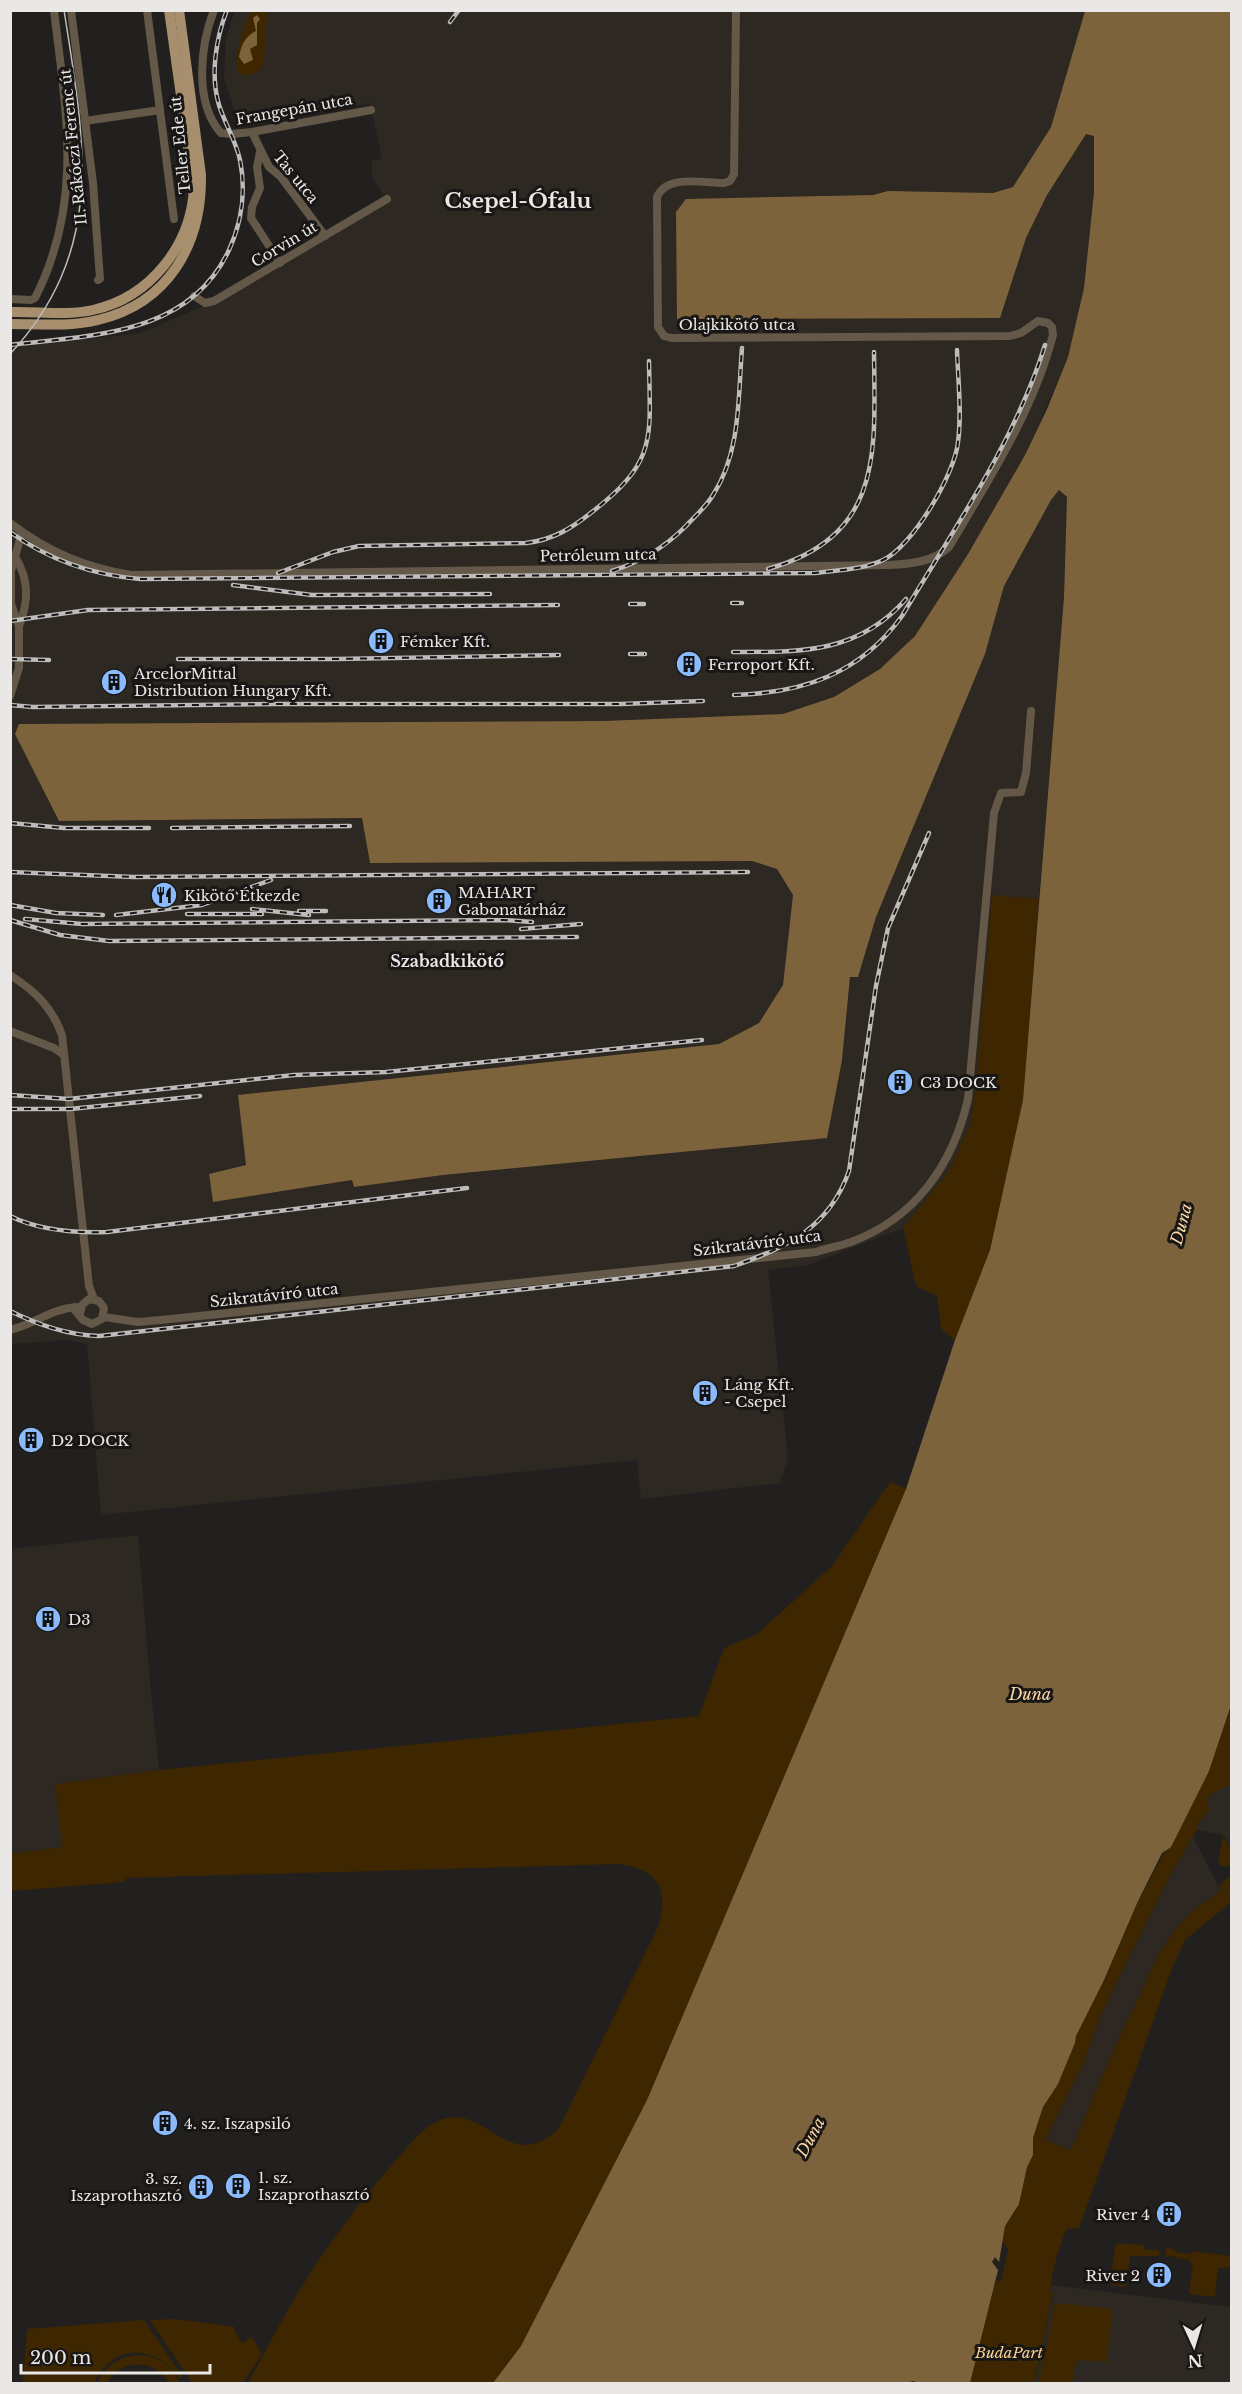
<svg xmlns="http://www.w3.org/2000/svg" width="1242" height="2394" viewBox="0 0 1242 2394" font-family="'Libre Baskerville',serif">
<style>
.built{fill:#2d2821}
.green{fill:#3d2600}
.water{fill:#7d633c}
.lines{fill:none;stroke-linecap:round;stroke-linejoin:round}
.minor{stroke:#645848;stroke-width:8}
.major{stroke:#a78f6d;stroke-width:10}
.tram{stroke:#bebcbb;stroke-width:1.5}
.rail-casing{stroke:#bebcbb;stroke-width:4.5}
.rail{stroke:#191715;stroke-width:2;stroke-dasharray:7;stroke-linecap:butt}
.labels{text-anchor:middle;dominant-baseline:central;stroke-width:6;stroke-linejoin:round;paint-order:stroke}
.street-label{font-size:15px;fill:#eae8e7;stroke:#191715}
.poi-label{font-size:15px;fill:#eae8e7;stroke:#191715;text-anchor:start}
.park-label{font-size:15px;font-style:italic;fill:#fdd191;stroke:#191715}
.neighbourhood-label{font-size:16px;font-weight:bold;fill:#eae8e7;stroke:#191715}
.water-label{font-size:16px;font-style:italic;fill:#fcd9a6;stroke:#191715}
.district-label{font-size:21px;font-weight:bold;fill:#eae8e7;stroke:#191715}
</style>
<rect width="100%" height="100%" fill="#22201e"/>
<g class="built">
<polygon points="235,11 1085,11 1051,127 1013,187 993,193 888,191 873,195 676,212 678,319 1026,239 1047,195 1086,134 1094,135 1094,192 1084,288 1068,357 1025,455 968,554 915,636 880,669 834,697 783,714 603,721 442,723 20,724 15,733 59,821 362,818 370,863 752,861 777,869 793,895 783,985 759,1023 719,1044 238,1095 246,1165 209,1174 213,1202 352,1180 354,1187 443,1175 842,1060 850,977 858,976 876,917 985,654 1004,586 1051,500 1059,490 1067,497 1064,597 1039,899 992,895 976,1084 971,1122 949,1171 903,1228 808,1265 768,1270 788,1458 780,1483 641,1499 637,1460 101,1515 87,1344 66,1340 11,1344 11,347 140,333 215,301 386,199 372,177 372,161 382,159 370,103 239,128 224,77 226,38"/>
<polygon points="138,1535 150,1682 159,1770 55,1784 63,1847 11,1854 10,1549"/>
<polygon points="1231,1783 1231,1848 1224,1835 1197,1830 1197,1825 1209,1810 1207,1798 1213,1791"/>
<polygon points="1193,1837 1221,1891 1194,1910 1174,1931 1160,1952 1111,2055 1071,2150 1045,2140 1082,2066 1101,2015 1128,1959 1172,1872"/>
<polygon points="1049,2285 1231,2307 1231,2383 1034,2384 1053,2294 1050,2293"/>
</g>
<g class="green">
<path d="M251,11h16l-3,51c-2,9 -10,12 -19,14l-7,-3c-6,-13 6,-49 13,-62z"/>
<polygon points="992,895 1039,899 1023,1100 990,1250 955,1340 941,1329 937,1296 916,1286 903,1228 949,1171 971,1122 976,1084"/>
<path d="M890,1482l16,7 -259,611 -126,246 -28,37h-245c21,-38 41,-78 65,-114 24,-37 54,-76 83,-109 13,-14 25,-32 44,-40 46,-18 70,57 119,8l99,-201c11,-38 1,-58 -40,-63l-491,14 -3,4 -113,9 -1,-37 52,-7 -7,-63 104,-14 540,-54 25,-68 33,-14 75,-68z"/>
<path d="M1231,1705v78c-7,8 -15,5 -24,15l2,12 -12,15v5l-25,42 -44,87 -27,56 -19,51 -37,74 26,10 40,-95 49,-103 14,-21 20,-21 27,-19 -2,-6 10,-8h2v25l-46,38 -12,26 -94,262 -12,1c-9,20 -15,42 -17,64h3l-19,90 -65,1 25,-98 2,-5h5l7,-31 -6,-10 3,-14 14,-22 8,-37 6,-12v-17l11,-32 14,-22 17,-41 1,-7 28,-56 34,-79 71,-130z"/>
<polygon points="1223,1836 1231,1849 1231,1866 1222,1866 1218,1863"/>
<polygon points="1119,2243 1144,2245 1144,2249 1160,2251 1159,2256 1130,2256 1126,2287 1110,2285 1115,2247"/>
<polygon points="1166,2248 1175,2249 1175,2252 1191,2254 1191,2251 1231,2256 1231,2267 1218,2268 1215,2297 1189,2294 1193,2263 1190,2263 1190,2260 1176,2258 1176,2256 1165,2257"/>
<polygon points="1055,2303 1113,2309 1107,2362 1079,2360 1075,2365 1072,2383 1039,2382"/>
<polygon points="176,2319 235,2327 234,2331 242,2343 252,2337 262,2354 243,2383 192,2383 150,2320"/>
<path d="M144,2320l38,56 -2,3c-24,-35 -67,-36 -86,4h-71l4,-54z"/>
<path d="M137,2355c20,0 35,10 43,28h-11c-14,-24 -48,-25 -62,0h-10c8,-17 21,-26 40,-28z"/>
</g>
<g class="water">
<polygon points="1085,11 1231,11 1231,1705 1209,1771 1171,1847 1162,1853 1138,1901 1104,1980 1076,2036 1075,2043 1058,2084 1043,2107 1033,2138 1033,2155 1027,2167 1019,2204 1005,2226 999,2262 995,2257 992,2262 998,2270 970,2383 919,2384 914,2381 899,2384 493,2383 521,2346 647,2100 906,1489 955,1340 990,1250 1023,1100 1064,597 1067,497 1059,490 1051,500 1004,586 985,654 876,917 858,977 850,977 842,1060 827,1138 443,1175 354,1187 352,1180 213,1202 209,1174 246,1165 238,1095 719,1044 759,1023 783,985 793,895 777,869 752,861 370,863 362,818 59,821 15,734 19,724 603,721 783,714 834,697 880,669 915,636 968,554 1025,455 1047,409 1068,357 1084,288 1094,192 1094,136 1086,134 1047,195 1026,238 1000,318 677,319 676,212 686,199 873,195 888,191 993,193 1013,187 1051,127"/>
<path d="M257,15l3,4 -3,4v22l-7,4 3,11 -9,4 -5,-7c2,-11 6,-21 17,-26l-3,-13z"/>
</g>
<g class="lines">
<g class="minor">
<polyline points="71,10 93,183 100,279 98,280"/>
<polyline points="147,10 174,219"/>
<path d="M214,10c-14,36 -20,93 7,123l11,1 20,-2 119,-22"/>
<polyline points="85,121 160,110"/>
<polyline points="252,132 269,167 281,177 325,236"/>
<polyline points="260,152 257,167 260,188 252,207 251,218 280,263"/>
<polyline points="194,296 205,303 214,301 387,199"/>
<path d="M10,299l21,1 4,-2c49,-96 31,-186 19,-288"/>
<path d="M10,523c38,29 74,44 121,52l758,-10c21,-1 44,-3 60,-18 40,-68 84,-135 104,-212l-1,-8 -4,-4 -10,-2 -17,12 -11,3 -339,2 -7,-2 -6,-9 -1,-130c10,-23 46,-14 67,-14l6,-2 4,-7 2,-164"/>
<path d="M16,558c13,23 13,43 3,68"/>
<polyline points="10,696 19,668 19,626 11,604 11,571 22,532"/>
<path d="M10,975c25,16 42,32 52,60l27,251 5,13"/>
<polyline points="10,1031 54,1048 64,1055"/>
<polyline points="73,1308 83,1320 92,1324 102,1319 104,1308 99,1301 89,1299 82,1305 80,1314"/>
<path d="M104,1317l34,5 23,-2 655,-68c11,-4 24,-6 35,-10 65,-24 102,-78 117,-143l26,-286 7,-20 20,-1 5,-19 5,-62"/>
<path d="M10,1330c25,-6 41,-21 66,-23"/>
</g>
<g class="major">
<path d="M10,312c27,-1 57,4 83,-2 58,-13 98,-65 101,-122l-25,-178"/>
<path d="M10,324c29,0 60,3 88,-4 71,-17 104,-76 103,-145l-22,-165"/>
</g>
<path class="tram" d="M10,354c98,-106 74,-215 54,-344"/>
<g class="rail-casing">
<g id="rail">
<polyline points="450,22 459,10"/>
<path d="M10,345c82,-10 179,-9 219,-95 13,-28 17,-60 11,-90 -4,-19 -15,-36 -21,-55 -9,-30 -3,-67 8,-95"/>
<path d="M10,532c39,28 82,43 130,47l675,-6c23,-3 47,-3 68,-13 29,-13 72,-86 75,-118 4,-29 0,-62 -1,-92"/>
<path d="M768,569c116,-33 107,-117 106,-217"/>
<path d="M612,571c29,-9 53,-24 74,-45 9,-10 20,-19 27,-31 28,-43 25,-98 29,-147"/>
<path d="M278,573l55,-21 26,-6 167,-3c27,-3 46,-15 66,-31 66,-51 58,-74 57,-151"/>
<polyline points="233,585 312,595 490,594"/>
<polyline points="732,603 742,603"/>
<polyline points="630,604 644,604"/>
<polyline points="10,621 88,610 558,605"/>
<path d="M733,652c67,0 125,2 173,-53"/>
<polyline points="630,654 645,654"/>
<polyline points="10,659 49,660"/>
<polyline points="178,659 336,659 559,655"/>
<path d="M734,695c69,-2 126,-21 168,-79 51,-86 114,-176 143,-271"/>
<polyline points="10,705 33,707 273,704 621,704 703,701"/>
<polyline points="10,823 64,828 149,828"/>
<polyline points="172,828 350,826"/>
<polyline points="10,872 134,877 748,872"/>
<polyline points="10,905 56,913 103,915"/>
<polyline points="252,909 309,915"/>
<polyline points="299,911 326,911"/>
<polyline points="187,914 262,914"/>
<polyline points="116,915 202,905 271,880"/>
<polyline points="25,919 82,924 503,920 532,922"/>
<polyline points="10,920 60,935 109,941 577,937"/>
<polyline points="521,929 581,924"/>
<polyline points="10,1095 69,1099 294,1075 386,1072 702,1040"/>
<polyline points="10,1109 70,1109 200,1096"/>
<path d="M10,1216c30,15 65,17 97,16l360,-44"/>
<path d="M10,1311c29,14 57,24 89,25l635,-70c53,-19 95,-38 115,-95l27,-185 12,-58 41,-95"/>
</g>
</g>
<use href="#rail" class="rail"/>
</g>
<defs>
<g id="building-disc" transform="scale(1.35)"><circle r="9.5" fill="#8abafc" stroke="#191715"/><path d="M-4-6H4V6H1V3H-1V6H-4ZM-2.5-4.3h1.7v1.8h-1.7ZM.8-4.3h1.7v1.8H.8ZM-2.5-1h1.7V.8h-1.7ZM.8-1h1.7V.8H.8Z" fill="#111"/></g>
<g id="restaurant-disc" transform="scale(1.35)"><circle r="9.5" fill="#8abafc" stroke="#191715"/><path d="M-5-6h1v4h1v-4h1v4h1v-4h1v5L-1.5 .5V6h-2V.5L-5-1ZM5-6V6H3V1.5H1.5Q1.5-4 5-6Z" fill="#111"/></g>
</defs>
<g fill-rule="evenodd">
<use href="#building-disc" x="381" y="641"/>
<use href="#building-disc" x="689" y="664"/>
<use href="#building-disc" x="114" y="682"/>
<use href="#restaurant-disc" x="164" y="895"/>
<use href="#building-disc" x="439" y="901"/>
<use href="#building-disc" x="900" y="1082"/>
<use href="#building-disc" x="705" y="1393"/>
<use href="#building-disc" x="31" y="1440"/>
<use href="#building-disc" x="48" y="1619"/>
<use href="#building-disc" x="165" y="2123"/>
<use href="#building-disc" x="238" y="2186"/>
<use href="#building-disc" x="201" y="2187"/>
<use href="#building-disc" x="1169" y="2214"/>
<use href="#building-disc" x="1159" y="2275"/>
</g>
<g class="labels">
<g class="street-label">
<text transform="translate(294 109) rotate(-10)">Frangepán utca</text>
<text transform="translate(180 145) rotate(-96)">Teller Ede út</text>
<text transform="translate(73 147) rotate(-96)">II. Rákóczi Ferenc út</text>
<text transform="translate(296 177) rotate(51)">Tas utca</text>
<text transform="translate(284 244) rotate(-31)">Corvin út</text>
<text x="737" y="324">Olajkikötő utca</text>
<text transform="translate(598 555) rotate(-1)">Petróleum utca</text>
<text transform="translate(757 1243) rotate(-7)">Szikratávíró utca</text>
<text transform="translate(274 1295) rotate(-6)">Szikratávíró utca</text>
</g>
<g class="poi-label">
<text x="400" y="641">Fémker Kft.</text>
<text x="708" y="664">Ferroport Kft.</text>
<text x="134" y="673">ArcelorMittal<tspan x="134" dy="17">Distribution Hungary Kft.</tspan></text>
<text x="458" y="892">MAHART<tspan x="458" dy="17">Gabonatárház</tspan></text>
<text x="184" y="895">Kikötő Étkezde</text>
<text x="920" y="1082">C3 DOCK</text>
<text x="724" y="1384">Láng Kft.<tspan x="724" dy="17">- Csepel</tspan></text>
<text x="51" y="1440">D2 DOCK</text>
<text x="68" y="1619">D3</text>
<text x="184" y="2123">4. sz. Iszapsiló</text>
<text x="258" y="2177">1. sz.<tspan x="258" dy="17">Iszaprothasztó</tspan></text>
<text x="182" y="2178" text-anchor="end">3. sz.<tspan x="182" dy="17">Iszaprothasztó</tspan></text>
<text x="1150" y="2214" text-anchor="end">River 4</text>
<text x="1140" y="2275" text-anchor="end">River 2</text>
</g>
<g class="park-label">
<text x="1009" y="2352">BudaPart</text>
</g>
<g class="neighbourhood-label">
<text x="447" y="961">Szabadkikötő</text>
</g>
<g class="water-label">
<text transform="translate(1181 1224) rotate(-75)">Duna</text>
<text x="1030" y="1694">Duna</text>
<text transform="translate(810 2137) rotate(-62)">Duna</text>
</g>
<g class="district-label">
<text x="518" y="201">Csepel-Ófalu</text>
</g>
</g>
<rect width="1242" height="2394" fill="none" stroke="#eae8e7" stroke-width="24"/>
<g transform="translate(1194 2346) rotate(176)" stroke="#191715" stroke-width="4.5" paint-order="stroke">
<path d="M0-4.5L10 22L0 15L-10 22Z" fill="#eae8e7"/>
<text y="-9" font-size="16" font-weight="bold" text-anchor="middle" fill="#eae8e7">N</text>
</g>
<path d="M21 2364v9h189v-9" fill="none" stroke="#eae8e7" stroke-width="3"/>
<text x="30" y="2364" font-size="18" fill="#eae8e7" stroke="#191715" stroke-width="4.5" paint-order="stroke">200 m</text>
</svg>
